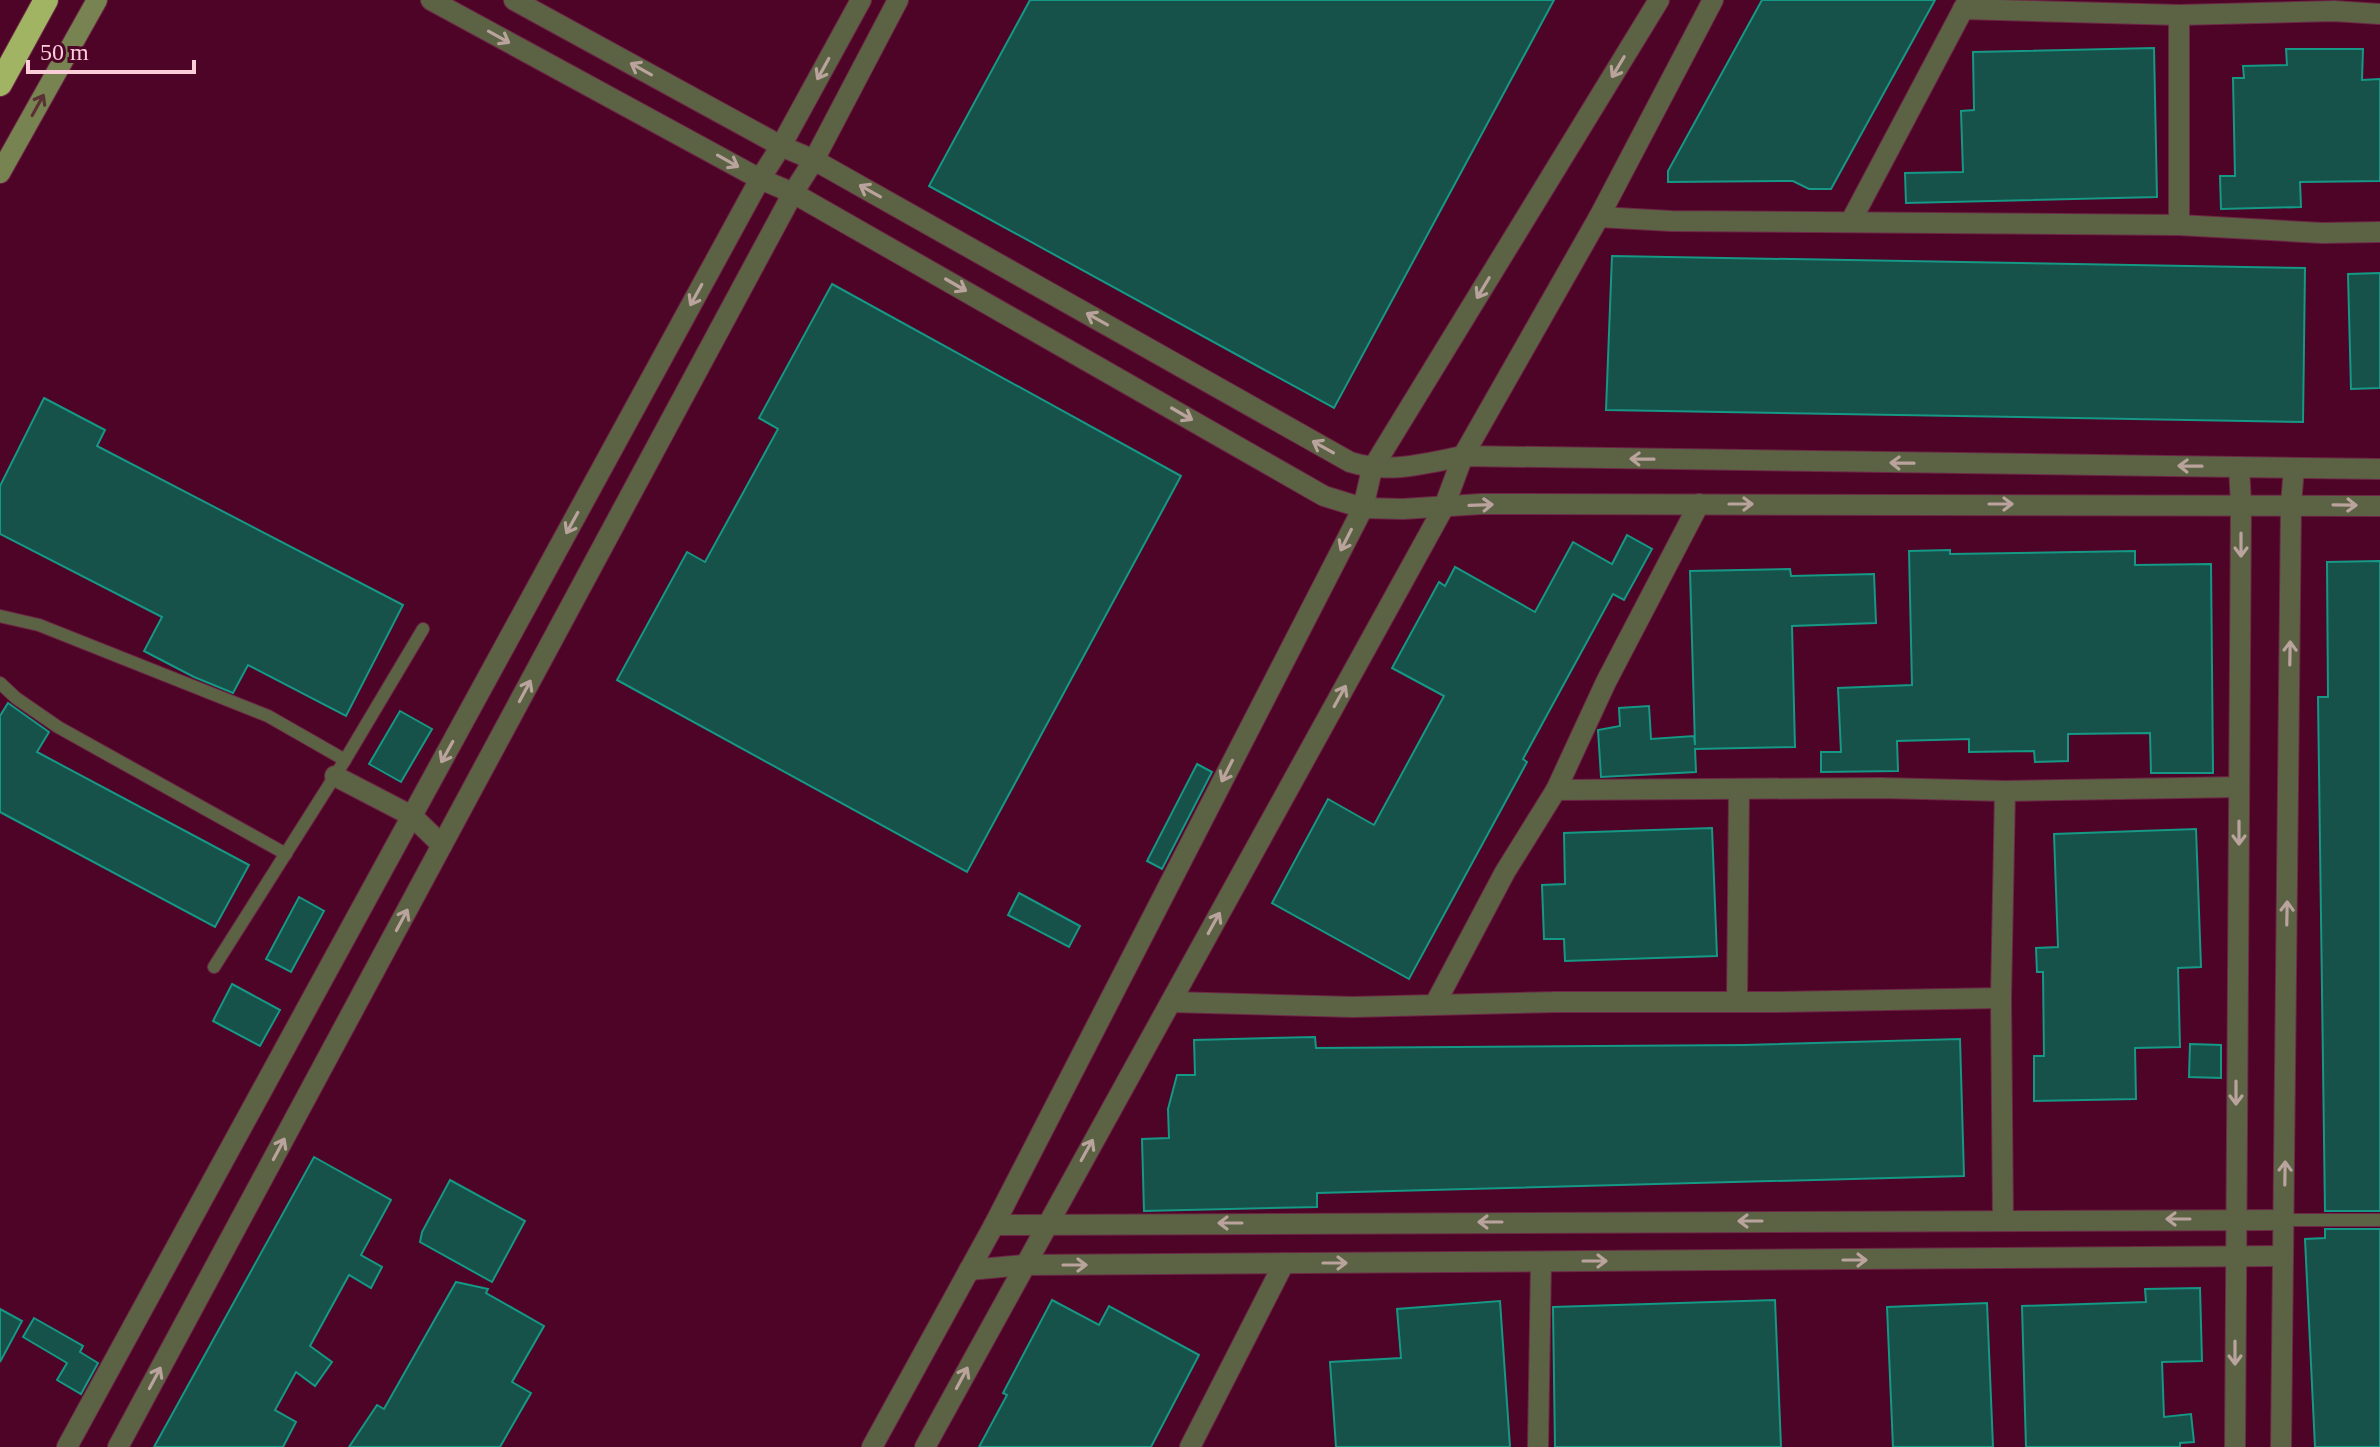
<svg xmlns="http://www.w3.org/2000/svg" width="2380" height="1447" viewBox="0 0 2380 1447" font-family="Georgia,serif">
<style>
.building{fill:#165249;stroke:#159886;stroke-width:2}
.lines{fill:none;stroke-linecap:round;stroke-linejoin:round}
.service-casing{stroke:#6d2846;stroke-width:14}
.minor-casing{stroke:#6d2846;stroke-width:22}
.secondary-casing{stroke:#6d2846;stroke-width:22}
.motorway-casing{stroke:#6d2846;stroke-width:26}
.service{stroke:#5b6344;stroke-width:12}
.minor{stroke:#5b6344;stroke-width:20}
.secondary{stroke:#778452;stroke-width:20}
.motorway{stroke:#a1b464;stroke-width:24}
.oneway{stroke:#baa39d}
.oneway2{stroke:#5c3135}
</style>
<rect width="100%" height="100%" fill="#4e0426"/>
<g class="building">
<polygon points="1030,0 1554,0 1334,408 929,186"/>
<polygon points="1762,0 1935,0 1831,189 1809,189 1793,181 1668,182 1668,171"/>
<polygon points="2154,48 2157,197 1906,203 1905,173 1963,172 1961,111 1974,110 1973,52"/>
<polygon points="2286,49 2363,49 2362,80 2380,79 2380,181 2300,182 2301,207 2221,209 2220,176 2235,176 2233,78 2244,78 2243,66 2287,65"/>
<polygon points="1612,256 2305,268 2303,422 1606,410"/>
<polygon points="2380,273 2380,388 2351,389 2348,274"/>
<polygon points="832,284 1181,476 967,872 617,680 687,552 705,562 778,429 759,418"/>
<polygon points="44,398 105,430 97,446 403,605 346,716 248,665 233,693 194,677 144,651 162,617 0,534 0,486"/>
<polygon points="1627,535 1652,549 1624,600 1613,594 1523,759 1527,762 1409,979 1272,903 1328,799 1374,825 1444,696 1392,668 1439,582 1445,586 1455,567 1535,612 1573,542 1612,564"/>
<polygon points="1950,550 1950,554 2135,551 2135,565 2211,564 2213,773 2151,773 2150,733 2068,734 2068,761 2035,762 2034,751 1969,752 1969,739 1897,741 1898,771 1821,772 1821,752 1841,752 1838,688 1912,685 1909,551"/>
<polygon points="2380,561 2380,1211 2325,1211 2318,697 2328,697 2327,562"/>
<polygon points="1790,569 1791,576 1874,574 1876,623 1792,626 1795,747 1695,749 1696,772 1601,777 1598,730 1620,726 1619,708 1649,706 1651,739 1694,736 1695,745 1690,571"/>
<polygon points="8,703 49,732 37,752 249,865 215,927 0,812 0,716"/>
<polygon points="400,711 432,729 401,782 369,764"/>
<polygon points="1197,764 1212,772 1162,869 1147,861"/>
<polygon points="1712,828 1717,956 1565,961 1564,939 1544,939 1542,885 1565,884 1564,833"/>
<polygon points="2196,829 2201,967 2178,968 2180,1047 2135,1048 2136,1099 2034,1101 2034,1056 2044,1056 2043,972 2037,972 2036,948 2058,947 2054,834"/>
<polygon points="1019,893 1080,926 1069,947 1008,915"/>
<polygon points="299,897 324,911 291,972 266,959"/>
<polygon points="232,984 280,1010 260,1046 213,1021"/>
<polygon points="1315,1037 1316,1048 1745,1045 1960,1039 1964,1176 1317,1193 1317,1207 1144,1211 1142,1139 1169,1138 1168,1109 1177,1075 1195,1075 1194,1040"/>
<polygon points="2190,1044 2221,1045 2221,1078 2189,1077"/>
<polygon points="314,1157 391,1200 361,1255 382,1267 371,1288 349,1275 310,1346 332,1362 315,1386 296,1372 275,1410 296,1422 283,1447 154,1447"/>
<polygon points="450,1180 525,1221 492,1282 420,1242 422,1232"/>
<polygon points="2325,1229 2380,1229 2380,1447 2315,1447 2305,1239 2325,1238"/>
<polygon points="456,1282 488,1289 486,1293 544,1326 512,1382 531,1393 500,1447 349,1447 377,1405 384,1409"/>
<polygon points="2200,1288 2202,1361 2162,1362 2164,1417 2191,1414 2194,1442 2180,1443 2180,1447 2026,1447 2022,1306 2146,1302 2145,1289"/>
<polygon points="1052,1300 1099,1325 1109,1306 1199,1355 1151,1447 979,1447 1007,1395 1003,1393"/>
<polygon points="1775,1300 1781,1447 1555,1447 1553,1307"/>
<polygon points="1500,1301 1510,1447 1336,1447 1330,1362 1401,1358 1397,1309"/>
<polygon points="1987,1303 1993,1447 1893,1447 1887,1307"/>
<polygon points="0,1309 22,1321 0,1362"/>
<polygon points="34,1318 83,1346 80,1352 98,1363 81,1394 57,1380 67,1363 23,1337"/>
</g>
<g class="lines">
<g class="service-casing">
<g id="service">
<polyline points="0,616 39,625 268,716 345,760"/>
<polyline points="0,683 16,698 58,727 286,854"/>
<polyline points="214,967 345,760 423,629"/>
<polyline points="2284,1220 2380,1220"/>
</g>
</g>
<g class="minor-casing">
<g id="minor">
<polyline points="431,0 760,179 793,193 1324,496 1363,508 1403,509 1481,504 2380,506"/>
<path d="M514,0l267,146 33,14 536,302c37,12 75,2 113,-6l917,13"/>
<polyline points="1963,9 2179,15 2334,11 2380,14"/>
<polyline points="1599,217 1671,221 2179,225 2322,233 2380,232"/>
<polyline points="1851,221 1968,0"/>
<polyline points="2179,225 2179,15"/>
<polyline points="335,776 412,816 442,845"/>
<polyline points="1556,790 1881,788 2005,791 2239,787"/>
<polyline points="1171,1002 1353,1007 1557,1002 1775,1002 2001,998"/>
<polyline points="1737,1002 1739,790"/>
<polyline points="1435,1004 1505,872 1556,790 1606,682 1699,504"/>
<polyline points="2003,1220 2001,998 2005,791"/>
<polyline points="994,1225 2284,1220"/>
<polyline points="969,1270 1024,1265 2282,1256"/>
<polyline points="67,1447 760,179 781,146 861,0"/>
<polyline points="118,1447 793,193 814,160 898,0"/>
<polyline points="872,1447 994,1225 1363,508 1372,469 1659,0"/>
<polyline points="925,1447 1444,507 1463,456 1599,217 1713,0"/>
<polyline points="1190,1447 1284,1263"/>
<polyline points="1538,1447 1541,1262"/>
<polyline points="2235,1447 2241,504 2239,467"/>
<polyline points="2281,1447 2291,504 2294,468"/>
</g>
</g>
<g class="secondary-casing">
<polyline id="secondary" points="0,173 97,0"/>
</g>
<g class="motorway-casing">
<polyline id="motorway" points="0,84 46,0"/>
</g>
<use href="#service" class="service"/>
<use href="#minor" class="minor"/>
<use href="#secondary" class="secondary"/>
<use href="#motorway" class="motorway"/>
</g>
<defs><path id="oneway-shaft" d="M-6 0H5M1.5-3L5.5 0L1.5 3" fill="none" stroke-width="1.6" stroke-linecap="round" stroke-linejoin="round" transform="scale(2)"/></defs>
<g class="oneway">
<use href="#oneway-shaft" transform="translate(499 37) rotate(29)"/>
<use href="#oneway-shaft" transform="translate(1618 67) rotate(121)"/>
<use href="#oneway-shaft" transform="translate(641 69) rotate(-151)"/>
<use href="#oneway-shaft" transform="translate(823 69) rotate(119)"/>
<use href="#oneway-shaft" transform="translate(728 161) rotate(29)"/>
<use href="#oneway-shaft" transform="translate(870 191) rotate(-151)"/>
<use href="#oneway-shaft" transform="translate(956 285) rotate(30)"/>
<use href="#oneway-shaft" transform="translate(1483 288) rotate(121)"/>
<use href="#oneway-shaft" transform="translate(696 295) rotate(119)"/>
<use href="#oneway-shaft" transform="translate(1097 319) rotate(-151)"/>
<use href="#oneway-shaft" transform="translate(1182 414) rotate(30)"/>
<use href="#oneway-shaft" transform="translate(1323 447) rotate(-151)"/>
<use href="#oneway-shaft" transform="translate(1642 459) rotate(-179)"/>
<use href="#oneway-shaft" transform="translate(1902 463) rotate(-179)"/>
<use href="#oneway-shaft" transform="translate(2190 466) rotate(-179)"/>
<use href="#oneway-shaft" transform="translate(1741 504)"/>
<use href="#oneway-shaft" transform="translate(2001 504)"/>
<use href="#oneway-shaft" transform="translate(1481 505) rotate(-2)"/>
<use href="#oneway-shaft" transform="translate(2345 505) rotate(1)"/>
<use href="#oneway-shaft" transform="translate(572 523) rotate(119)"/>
<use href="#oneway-shaft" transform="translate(1346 540) rotate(117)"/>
<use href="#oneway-shaft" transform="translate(2241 545) rotate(90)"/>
<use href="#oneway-shaft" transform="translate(2290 653) rotate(-89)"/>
<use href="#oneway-shaft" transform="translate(525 691) rotate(-62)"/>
<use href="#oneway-shaft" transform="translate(1340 696) rotate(-61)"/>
<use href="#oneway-shaft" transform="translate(447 752) rotate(119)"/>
<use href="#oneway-shaft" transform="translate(1227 771) rotate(117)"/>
<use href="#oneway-shaft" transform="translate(2239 833) rotate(90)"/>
<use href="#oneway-shaft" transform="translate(2287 913) rotate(-89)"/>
<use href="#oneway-shaft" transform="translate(402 920) rotate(-62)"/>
<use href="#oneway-shaft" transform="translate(1214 923) rotate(-61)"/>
<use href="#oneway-shaft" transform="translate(2236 1093) rotate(90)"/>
<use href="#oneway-shaft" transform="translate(279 1149) rotate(-62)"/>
<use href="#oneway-shaft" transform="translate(1087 1150) rotate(-61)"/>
<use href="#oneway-shaft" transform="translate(2285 1173) rotate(-89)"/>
<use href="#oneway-shaft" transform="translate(2178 1219) rotate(180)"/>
<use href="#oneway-shaft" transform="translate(1750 1221) rotate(180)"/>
<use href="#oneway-shaft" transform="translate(1490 1222) rotate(180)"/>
<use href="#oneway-shaft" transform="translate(1230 1223) rotate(180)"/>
<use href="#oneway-shaft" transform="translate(1855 1260)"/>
<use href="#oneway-shaft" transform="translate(1595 1261)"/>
<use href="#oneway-shaft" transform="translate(1335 1263)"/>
<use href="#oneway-shaft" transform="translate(1075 1265)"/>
<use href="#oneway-shaft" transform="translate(2235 1353) rotate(90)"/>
<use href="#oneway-shaft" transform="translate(155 1378) rotate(-62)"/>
<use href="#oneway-shaft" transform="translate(962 1378) rotate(-62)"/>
</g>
<use class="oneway2" href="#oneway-shaft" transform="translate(38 105) rotate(-61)"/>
<path d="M28 60v12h166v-12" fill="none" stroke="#facdd9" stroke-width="4"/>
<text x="40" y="60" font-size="24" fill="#facdd9" stroke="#4e0426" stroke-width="6" paint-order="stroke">50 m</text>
</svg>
